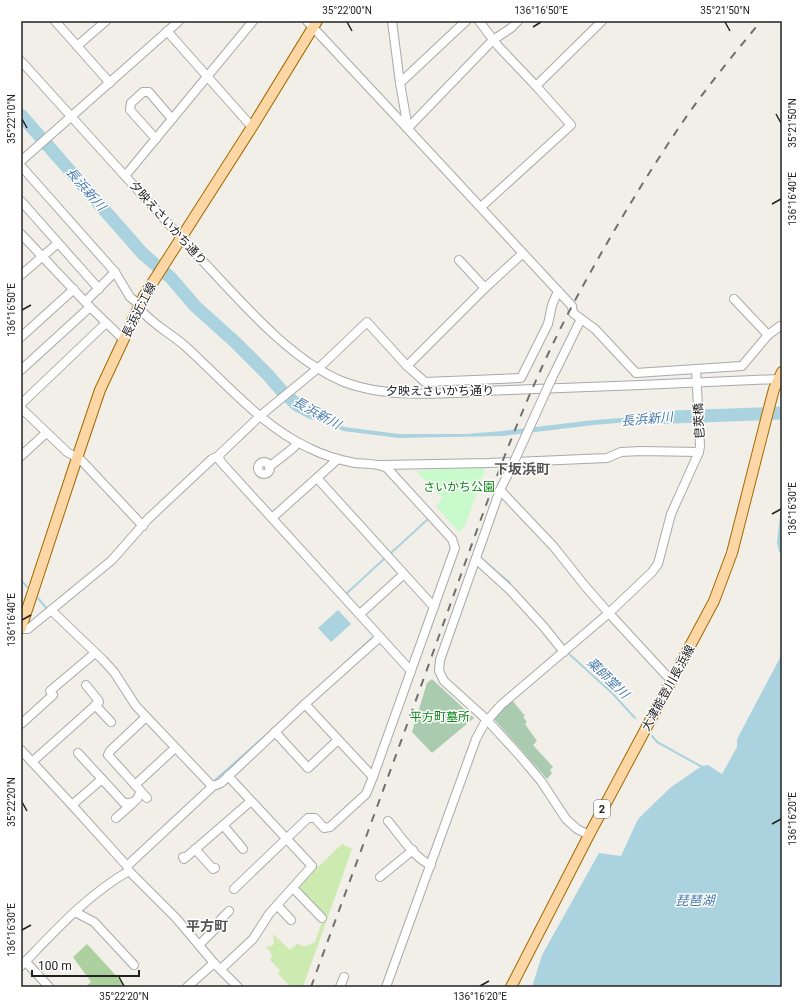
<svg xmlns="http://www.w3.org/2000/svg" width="803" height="1008" viewBox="0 0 803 1008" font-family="Roboto,'Noto Sans JP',sans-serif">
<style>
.grass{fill:#cdebb0}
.forest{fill:#add19e}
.cemetery{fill:#aacbaf}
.park{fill:#c8facc}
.water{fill:#aad3df}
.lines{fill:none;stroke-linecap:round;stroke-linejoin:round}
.stream{stroke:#aad3df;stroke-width:2}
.river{stroke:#aad3df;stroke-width:13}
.minor-casing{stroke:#a9a9a9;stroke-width:10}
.major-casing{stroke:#a06b00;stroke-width:12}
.minor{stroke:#fff;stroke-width:8}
.major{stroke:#fcd6a4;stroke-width:10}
.rail{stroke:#707070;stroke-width:2;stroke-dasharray:8 8;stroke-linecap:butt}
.minor-bridge-casing{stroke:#a9a9a9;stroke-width:10;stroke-linecap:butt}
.minor-bridge{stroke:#fff;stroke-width:8}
.ticks{fill:none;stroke:#222;stroke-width:1.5}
.labels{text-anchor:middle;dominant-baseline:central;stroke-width:3;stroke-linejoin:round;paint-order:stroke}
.shield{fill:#fff;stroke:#646464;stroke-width:1}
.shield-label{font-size:11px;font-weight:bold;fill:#222}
.street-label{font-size:12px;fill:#222;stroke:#fff}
.park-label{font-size:12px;fill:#0c8416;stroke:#fff}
.water-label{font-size:13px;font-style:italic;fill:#4a7aab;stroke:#fff}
.quarter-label{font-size:14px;font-weight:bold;fill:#555;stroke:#fff}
.neatline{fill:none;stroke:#222;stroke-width:1.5}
.ticks-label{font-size:10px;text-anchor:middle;fill:#222}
</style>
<rect width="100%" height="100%" fill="#f2efe9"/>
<path class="grass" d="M342,844l10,5 -49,138h-12l-13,-13 2,-4 -10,-10 2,-4 -2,-5 -4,-4 2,-1 2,1 4,-3 -1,-10 17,16 8,-7c6,6 11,2 17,-1l9,-26 -27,-29z"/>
<polygon class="forest" points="87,944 122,982 126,987 85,987 91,982 73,957"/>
<g class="cemetery">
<polygon points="432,679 474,718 432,753 412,732 427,683"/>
<polygon points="512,700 525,716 523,717 527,722 525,724 537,741 533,745 553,767 550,770 552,773 547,779 494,719 494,715"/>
</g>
<polygon class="park" points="486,466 465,526 459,532 436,506 443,498 416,471"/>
<g class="water">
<polygon points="298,403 344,427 399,434 466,434 502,431 594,420 664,415 664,419 594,425 502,436 399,438 343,431 295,406"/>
<polygon points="782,497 782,554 779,552 777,542"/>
<polygon points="338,610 351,624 331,642 318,628"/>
<polygon points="782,654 782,987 532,987 542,955 599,853 621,856 638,819 671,787 702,766 708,765 722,774 737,747 737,739"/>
</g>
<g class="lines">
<g class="stream">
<polyline points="391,553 429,518"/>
<polyline points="482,559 510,583"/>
<polyline points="21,580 27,587"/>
<polyline points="346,594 385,558"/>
<polyline points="38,598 47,609"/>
<polyline points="567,652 612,693 635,718"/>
<polyline points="345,663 372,638"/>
<polyline points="652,736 657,742 704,768"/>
<polyline points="214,781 265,736"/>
</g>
<g class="river">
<polyline points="21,115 143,254 171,278 195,306 235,342 268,375 281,390 297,405 312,413"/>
<polyline points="646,418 782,413"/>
</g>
<g class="minor-casing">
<g id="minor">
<polyline points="55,21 110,83"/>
<polyline points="307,21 406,127"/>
<polyline points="479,21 498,46 536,86"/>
<polyline points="167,31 252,127"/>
<polyline points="77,46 106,21"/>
<path d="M21,61c59,65 118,131 178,196 40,42 90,103 145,125 50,19 112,10 165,8 90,-3 179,-7 269,-11"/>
<polyline points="400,83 466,21"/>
<polyline points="408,128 493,40 511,28 518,21"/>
<polyline points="156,139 130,110 131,103 143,92 149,92 172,119"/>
<polyline points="21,161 179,21"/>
<polyline points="21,166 115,272 130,297 140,305"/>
<polyline points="125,176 253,21"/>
<polyline points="21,201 99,289"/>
<polyline points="481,207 571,125 536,86 602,21"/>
<polyline points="21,234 90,307 124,340"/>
<polyline points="459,260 485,288"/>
<polyline points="21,275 58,243"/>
<polyline points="86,301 115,272"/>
<polyline points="768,335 780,326 782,327"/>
<polyline points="21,337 74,289"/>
<polyline points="407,366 485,288 523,253"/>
<polyline points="696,369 742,366 768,335 734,299"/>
<polyline points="21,370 90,307"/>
<polyline points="551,380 581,319"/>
<polyline points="21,404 106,323"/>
<polyline points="21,408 67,452 81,460 143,526"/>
<polyline points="21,456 46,433"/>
<circle cx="264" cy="468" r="6"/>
<polyline points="513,464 500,490 440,660 439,671 444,681 487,720 519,755 541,781 566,819 577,829 589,835"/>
<polyline points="381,465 489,463 607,458 621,452 641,451 699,452"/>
<polyline points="269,467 292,449 298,443"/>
<polyline points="317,478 434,607"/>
<polyline points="500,490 554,547 585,586 606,610 666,675 672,680"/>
<polyline points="272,518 338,459"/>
<polyline points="476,559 510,590 543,626 564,652"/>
<path d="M51,610l52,50 11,12 22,34 75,79h5l5,-2 84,-79 68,73 82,-229 -3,-9 -65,-71c-9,-5 -22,-4 -32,-5 -16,-3 -32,-8 -46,-15 -48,-22 -85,-67 -124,-102 -16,-14 -32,-21 -46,-38"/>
<polyline points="360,614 404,574"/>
<polyline points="21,629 28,629 112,560 148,519 212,459 219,456"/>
<polyline points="411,671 220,461 219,455 260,416 323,364 367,322 407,366 425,382 521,378 548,324 552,305 558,291"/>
<polyline points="305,704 380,637"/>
<polyline points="95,705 111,722"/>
<polyline points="146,717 110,751 108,755 147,798"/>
<polyline points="21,724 53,695 50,691 95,653"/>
<polyline points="275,732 308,768 338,740"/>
<polyline points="21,750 72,805 127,866 129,871 176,918 214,963 238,987"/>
<path d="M78,753l46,50c9,1 15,-3 16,-12"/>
<polyline points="32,762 99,702 98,700 86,685"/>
<polyline points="135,785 175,748"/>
<polyline points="72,805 102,779"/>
<polyline points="116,818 133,803"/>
<path d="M388,821c11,13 27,38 43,44"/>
<polyline points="223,825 243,849"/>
<polyline points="195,849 213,869 215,868"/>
<polyline points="183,857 184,859 251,801"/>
<polyline points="127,866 213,786"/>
<polyline points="380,877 413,850"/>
<polyline points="293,888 322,918"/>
<polyline points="234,889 308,818 315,818 324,828 330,827 366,794 373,777"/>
<polyline points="277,905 291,920"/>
<polyline points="75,912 94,922 134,965"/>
<polyline points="199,945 222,922 220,920 229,911"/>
<polyline points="25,961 49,987"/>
<path d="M21,966c33,-34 67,-72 108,-95"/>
<polyline points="221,969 253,939 269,914 312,866 228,776"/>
<polyline points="187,987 214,963"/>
<polyline points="340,987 344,977"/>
<polyline points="386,987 476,739 484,724 501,705 609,613 652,572 658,564 671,514 699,452 700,446 696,369 636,373 595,329 573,313 572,306 558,291 406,127 407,123 400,83 392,21"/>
</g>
</g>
<g class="major-casing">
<g id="major">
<polyline points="21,628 75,464 100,390 144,296 252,127 317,21"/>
<polyline points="511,987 589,835 714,601 732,553 769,408 774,389 782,372"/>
</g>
</g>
<use href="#minor" class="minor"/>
<use href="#major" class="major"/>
<path class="rail" d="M311,987c43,-118 87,-236 129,-354 40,-110 76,-221 131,-325 33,-62 71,-126 111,-185 24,-35 52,-69 79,-102"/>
<g class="minor-bridge-casing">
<polyline id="minor-bridge" points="513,464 551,380"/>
</g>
<use href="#minor-bridge" class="minor-bridge"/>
</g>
<path class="ticks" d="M347,22l5,9M725,22l5,9M533,27l8,-5M776,114l5,9M22,119l5,9M772,204l9,-5M22,310l9,-5M772,514l9,-5M22,620l9,-5M22,802l5,9M772,824l9,-5M22,930l9,-5M119,977l5,9M480,986l9,-5"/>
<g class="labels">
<rect class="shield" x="594" y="800" width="16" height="18" rx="3"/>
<g class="shield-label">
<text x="602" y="809">2</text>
</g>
<g class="street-label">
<text transform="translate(168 223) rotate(48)">夕映えさいかち通り</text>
<text transform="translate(139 310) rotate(-63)">長浜近江線</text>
<text x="440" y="391">夕映えさいかち通り</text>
<text transform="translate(699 421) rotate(-93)">皀莢橋</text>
<text transform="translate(668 688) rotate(-61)">大津能登川長浜線</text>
</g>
<g class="park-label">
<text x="459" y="487">さいかち公園</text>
<text x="440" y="717">平方町墓所</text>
</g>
<g class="water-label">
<text transform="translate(86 189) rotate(49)">長浜新川</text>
<text transform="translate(317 413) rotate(29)">長浜新川</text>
<text transform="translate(647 419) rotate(-5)">長浜新川</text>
<text transform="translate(608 678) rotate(44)">薬師堂川</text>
<text x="695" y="900">琵琶湖</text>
</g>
<g class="quarter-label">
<text x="522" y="469">下坂浜町</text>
<text x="207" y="926">平方町</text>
</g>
</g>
<rect width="803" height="1008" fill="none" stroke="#ffffff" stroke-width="44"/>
<path d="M32 970v6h107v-6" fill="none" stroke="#222222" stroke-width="2"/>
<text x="38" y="970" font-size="12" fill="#222222" stroke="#ffffff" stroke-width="3" paint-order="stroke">100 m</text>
<rect x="22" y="22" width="759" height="964" class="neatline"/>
<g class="ticks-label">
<text x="347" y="14">35°22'00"N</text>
<text x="541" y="14">136°16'50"E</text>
<text x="725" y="14">35°21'50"N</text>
<text transform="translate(11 119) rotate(-90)" y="4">35°22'10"N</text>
<text transform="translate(792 123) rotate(-90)" y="4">35°21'50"N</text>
<text transform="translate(792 199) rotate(-90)" y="4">136°16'40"E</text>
<text transform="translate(11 310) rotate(-90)" y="4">136°16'50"E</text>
<text transform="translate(792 509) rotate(-90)" y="4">136°16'30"E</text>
<text transform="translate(11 620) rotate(-90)" y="4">136°16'40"E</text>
<text transform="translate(11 802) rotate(-90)" y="4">35°22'20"N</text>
<text transform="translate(792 819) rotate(-90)" y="4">136°16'20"E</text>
<text transform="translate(11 930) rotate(-90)" y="4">136°16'30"E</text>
<text x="124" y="1000">35°22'20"N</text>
<text x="480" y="1000">136°16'20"E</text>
</g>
</svg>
